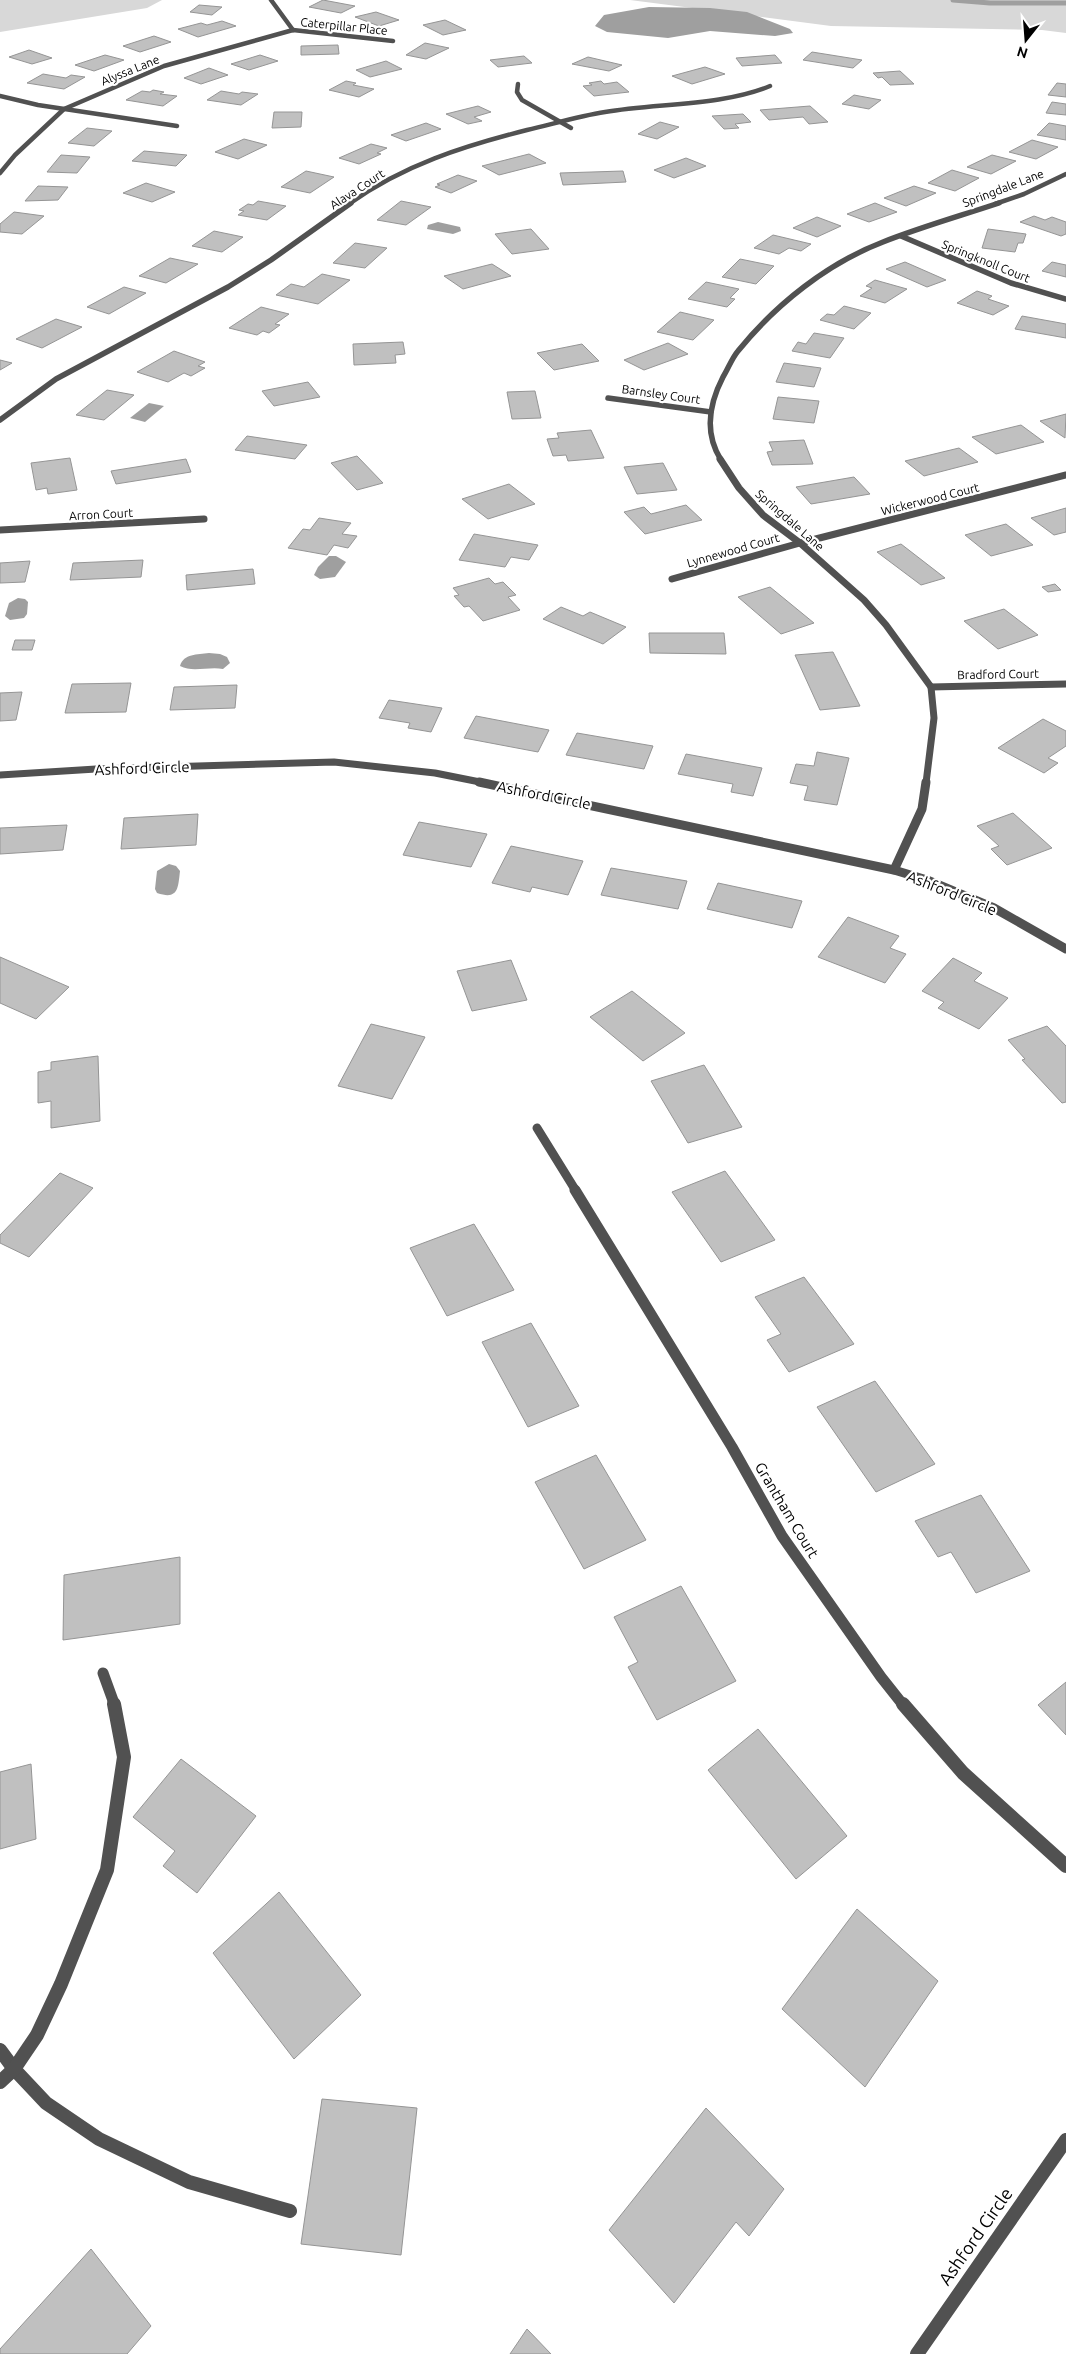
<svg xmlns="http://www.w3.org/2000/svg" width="1066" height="2354" viewBox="0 0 1066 2354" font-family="Ubuntu,sans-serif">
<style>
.green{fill:#d8d8d8}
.water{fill:#9f9f9f}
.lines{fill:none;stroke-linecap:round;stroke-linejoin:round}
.stream{stroke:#9f9f9f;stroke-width:5}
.building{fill:#c0c0c0;stroke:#959595}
.minor-far5{stroke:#515151;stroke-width:4.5}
.minor-far4{stroke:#515151;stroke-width:5.5}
.minor-far3{stroke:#515151;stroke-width:7}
.minor-far2{stroke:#515151;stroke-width:9}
.minor-far1{stroke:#515151;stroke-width:11}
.minor{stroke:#515151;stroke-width:14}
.labels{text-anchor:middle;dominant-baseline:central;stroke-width:4.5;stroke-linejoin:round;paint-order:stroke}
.far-street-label{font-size:12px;fill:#000;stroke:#fff}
.street-label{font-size:15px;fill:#000;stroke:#fff}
.near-street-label{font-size:18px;fill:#000;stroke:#fff}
</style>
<rect width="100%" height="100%" fill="#fff"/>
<g class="green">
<polygon points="0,0 162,0 147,8 0,32"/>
<polygon points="630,0 1066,0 1066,33 1042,30 831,26"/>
</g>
<g class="water">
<polygon points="649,7 710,8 747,12 790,29 793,33 775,36 710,31 668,38 607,32 595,26 604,15"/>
<polygon points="438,222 460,227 461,231 453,234 427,229 428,225"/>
<polygon points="149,403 164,406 145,422 130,418"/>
<polygon points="329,556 336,556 346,562 335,577 320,579 314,575 318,567"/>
<polygon points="18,598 25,599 28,602 27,614 24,618 10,620 5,616 9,603"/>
<path d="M209,653l11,1 7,3 3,6 -7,6c-14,-3 -30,4 -43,-3 4,-13 17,-11 29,-13z"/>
<path d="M169,864l7,2 4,5c-2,18 -2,29 -23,22l-2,-4 2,-18z"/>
</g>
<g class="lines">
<polyline class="stream" points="953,0 990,3 1066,3"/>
</g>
<g class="building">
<polygon points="323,0 355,6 341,13 309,7"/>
<polygon points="199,5 222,7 212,15 190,12"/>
<polygon points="376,12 399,20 379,26 355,17"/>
<polygon points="445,20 466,30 443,35 423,25"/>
<polygon points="222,21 236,26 198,37 178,29 201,23 207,25"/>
<polygon points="154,36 171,42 140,52 123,46"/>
<polygon points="425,43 449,48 426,59 406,55"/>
<polygon points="338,45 339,54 301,55 301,46"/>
<polygon points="29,50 52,58 32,64 9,57"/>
<polygon points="812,52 862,60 853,68 803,60"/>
<polygon points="105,55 124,60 94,71 75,65"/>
<polygon points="260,55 278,61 249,70 231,64"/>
<polygon points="775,55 782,63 742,66 736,58"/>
<polygon points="524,56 532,63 498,67 490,60"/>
<polygon points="588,57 622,65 609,71 572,64"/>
<polygon points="386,61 402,69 370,77 356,70"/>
<polygon points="705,67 725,74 692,84 672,76"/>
<polygon points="209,68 228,75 201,84 184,78"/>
<polygon points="900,71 914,84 890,85 882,77 878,78 873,73"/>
<polygon points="43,74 66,78 71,75 85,77 64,89 27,83"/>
<polygon points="346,81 356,83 353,85 374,89 359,97 329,90"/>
<polygon points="601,81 604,84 617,82 629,92 594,96 583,86 592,85 589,83"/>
<polygon points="1057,83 1066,84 1066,97 1048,95"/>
<polygon points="153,90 164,92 160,94 177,96 163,106 126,100 142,91 150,92"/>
<polygon points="221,91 239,94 242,92 258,94 241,105 207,100"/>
<polygon points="854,95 881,100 869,109 842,104"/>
<polygon points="1052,102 1066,104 1066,115 1046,113"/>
<polygon points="478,106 491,112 474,117 482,121 468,124 446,114"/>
<polygon points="810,106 828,122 809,124 803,117 769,120 760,110"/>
<polygon points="274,112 302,112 301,127 272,128"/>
<polygon points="743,114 751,122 735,124 739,128 724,129 712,116"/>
<polygon points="660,122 679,127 657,139 638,134"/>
<polygon points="426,123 441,129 406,141 391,135"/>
<polygon points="1049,123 1066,126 1066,140 1037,135"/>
<polygon points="87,128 112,131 94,146 68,143"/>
<polygon points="244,139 267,145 238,159 215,152"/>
<polygon points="1032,140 1058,147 1036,159 1009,152"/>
<polygon points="371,144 387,148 377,153 381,154 359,164 339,158"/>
<polygon points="144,151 187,155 176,166 132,161"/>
<polygon points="529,154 546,163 499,175 482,166"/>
<polygon points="61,155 90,157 77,173 47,172"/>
<polygon points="992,155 1016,161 991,174 967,167"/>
<polygon points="686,158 706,166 674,178 654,170"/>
<polygon points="952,170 979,178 955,191 928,183"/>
<polygon points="306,171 334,177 310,193 281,187"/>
<polygon points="623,171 626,182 563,185 560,173"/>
<polygon points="458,175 477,181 451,193 435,187 440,185 437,184"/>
<polygon points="146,183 175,192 152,202 123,193"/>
<polygon points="38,186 68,187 58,200 25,201"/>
<polygon points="914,186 936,193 906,206 884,198"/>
<polygon points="258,201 286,206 267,220 238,215 244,211 239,210 248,204 253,205"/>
<polygon points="401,201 431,207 406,225 377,220"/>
<polygon points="875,203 897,212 869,222 847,214"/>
<polygon points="14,212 44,216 22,234 0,232 0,224"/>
<polygon points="1034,216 1045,220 1052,217 1066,222 1066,234 1061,236 1020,222"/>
<polygon points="817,217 841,226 817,237 793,228"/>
<polygon points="531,229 549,249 512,254 495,234"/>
<polygon points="988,229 1026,234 1023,243 1018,243 1015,252 982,248"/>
<polygon points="214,231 243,237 222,252 192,246"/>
<polygon points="773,235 811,244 801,251 789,248 779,254 754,248"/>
<polygon points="355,243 387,248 365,268 333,263"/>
<polygon points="170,258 198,264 166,283 139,276"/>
<polygon points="740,259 774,266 756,284 722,277"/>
<polygon points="905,262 946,280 927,287 886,269"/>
<polygon points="1052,262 1066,265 1066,277 1042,271"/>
<polygon points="492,264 511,276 463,289 444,276"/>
<polygon points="322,274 350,280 318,304 276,295 291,284 304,287"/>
<polygon points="875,280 907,289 885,303 860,296 872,288 866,286"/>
<polygon points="706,282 739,289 730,298 735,299 727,307 688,299"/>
<polygon points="124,287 146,293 109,314 87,307"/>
<polygon points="977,291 992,296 988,299 1009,306 993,315 957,303"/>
<polygon points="844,306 871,313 854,329 820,320 827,314 834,315"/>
<polygon points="261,307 289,314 275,324 280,325 269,333 263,331 257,335 229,328"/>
<polygon points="680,312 714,320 693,340 657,332"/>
<polygon points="1022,316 1066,324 1066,338 1015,329"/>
<polygon points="56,319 82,327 42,348 16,339"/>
<polygon points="814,333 844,338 830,358 792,351 798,342 806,344"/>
<polygon points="403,342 405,354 395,355 396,363 354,365 353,344"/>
<polygon points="668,343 688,354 644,370 624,360"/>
<polygon points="582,344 599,361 554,370 537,353"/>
<polygon points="174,351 205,362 198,366 205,368 191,376 184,373 168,382 137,372"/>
<polygon points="0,360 12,363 0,370"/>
<polygon points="784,363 821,368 814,387 776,382"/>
<polygon points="308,382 320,397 274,406 262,391"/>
<polygon points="107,390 134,395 104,420 76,415"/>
<polygon points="535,391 541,418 512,419 507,392"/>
<polygon points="778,397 819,401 814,423 773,419"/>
<polygon points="1066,414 1065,438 1040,421"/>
<polygon points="1021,425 1044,442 996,454 972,437"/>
<polygon points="591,430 604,458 568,461 566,455 553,456 547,439 559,438 557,433"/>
<polygon points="247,436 307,445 295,459 235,450"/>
<polygon points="804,440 813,464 772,465 767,452 773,451 769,442"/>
<polygon points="959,448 978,462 924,476 905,461"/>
<polygon points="357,456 383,483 357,490 331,463"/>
<polygon points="70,458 77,490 48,494 47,488 36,490 31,463"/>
<polygon points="186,459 191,472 116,484 111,471"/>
<polygon points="663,463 677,490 637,494 624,467"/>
<polygon points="854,477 870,494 811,504 796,487"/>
<polygon points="509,484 535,504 488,519 462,499"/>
<polygon points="686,505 702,520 645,534 624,512 644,507 651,514"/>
<polygon points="1066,508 1066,532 1054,535 1031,518"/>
<polygon points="319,518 351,523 342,534 357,536 348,548 334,545 327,555 288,548 303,529 310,530"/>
<polygon points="1006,524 1033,545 991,556 965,535"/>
<polygon points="474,534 538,545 529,560 511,557 505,567 459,560"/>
<polygon points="901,544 945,578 921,585 877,552"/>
<polygon points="143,560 141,577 70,580 73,563"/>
<polygon points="30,561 25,582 0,583 0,563"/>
<polygon points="253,569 255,584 187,590 186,575"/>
<polygon points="489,578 495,584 503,582 516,595 508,597 520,610 483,621 469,606 464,607 454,596 459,595 453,588"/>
<polygon points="1055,584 1061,590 1048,592 1042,587"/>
<polygon points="770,587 814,623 781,634 738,597"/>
<polygon points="561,607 583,616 590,612 626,627 603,644 543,619"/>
<polygon points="1004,609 1038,635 998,649 964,621"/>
<polygon points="649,633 724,633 726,654 650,653"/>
<polygon points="15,640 35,640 32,650 12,650"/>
<polygon points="833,652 860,706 820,710 795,655"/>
<polygon points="131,683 126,712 65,713 72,684"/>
<polygon points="237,685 235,708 170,710 174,687"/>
<polygon points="22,692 16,720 0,721 0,693"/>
<polygon points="389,700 442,708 431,732 408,728 410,723 379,718"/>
<polygon points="476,716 549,730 538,752 464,738"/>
<polygon points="1043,719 1066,731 1066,746 1048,758 1058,763 1044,773 998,748"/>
<polygon points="577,733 653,746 644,769 566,755"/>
<polygon points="817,752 849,758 837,805 804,800 808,786 790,783 796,764 814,766"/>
<polygon points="686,754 762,768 753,796 731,792 733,784 678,774"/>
<polygon points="1013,813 1052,848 1007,865 991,849 999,846 977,826"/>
<polygon points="198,814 196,845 121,849 124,818"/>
<polygon points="419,822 487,834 471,867 403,855"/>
<polygon points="67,825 63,850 0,854 0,828"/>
<polygon points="511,846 583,861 568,895 532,887 530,892 492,883"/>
<polygon points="611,868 687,881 678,909 601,895"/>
<polygon points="718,883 802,901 792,928 707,909"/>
<polygon points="848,917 899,936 890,948 906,954 885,983 818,957"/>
<polygon points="0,957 69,987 36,1019 0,1003"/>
<polygon points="953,958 982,973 974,981 1008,998 979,1029 938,1008 944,1002 922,991"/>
<polygon points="511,960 527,1000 472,1011 457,971"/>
<polygon points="632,991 685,1033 643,1061 590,1017"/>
<polygon points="371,1024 425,1037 392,1099 338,1086"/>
<polygon points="1047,1026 1066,1046 1066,1102 1062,1103 1022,1060 1025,1059 1008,1040"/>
<polygon points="98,1056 100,1121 51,1128 51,1101 38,1103 38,1072 51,1070 51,1062"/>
<polygon points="704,1065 742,1127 688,1143 651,1081"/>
<polygon points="725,1171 775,1240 721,1262 672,1192"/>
<polygon points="60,1173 93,1188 29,1257 0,1243 0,1235"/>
<polygon points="474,1224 514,1290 447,1316 410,1248"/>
<polygon points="804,1277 854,1344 789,1372 767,1340 781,1334 755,1297"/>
<polygon points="531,1323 579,1406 528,1427 482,1342"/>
<polygon points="875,1381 935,1464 876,1492 817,1407"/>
<polygon points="596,1455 646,1540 584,1569 535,1482"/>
<polygon points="981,1495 1030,1571 976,1593 951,1552 938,1557 915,1521"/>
<polygon points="180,1557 180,1624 63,1640 64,1575"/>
<polygon points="681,1586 736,1681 657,1720 628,1667 638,1662 614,1617"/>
<polygon points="1066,1682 1066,1735 1038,1705"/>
<polygon points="758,1729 847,1836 796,1879 708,1770"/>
<polygon points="181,1759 256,1816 197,1893 163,1866 175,1851 133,1817"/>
<polygon points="31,1764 36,1839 0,1849 0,1772"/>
<polygon points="279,1892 361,1995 294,2059 213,1953"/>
<polygon points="857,1909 938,1981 865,2087 782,2009"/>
<polygon points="322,2099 417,2108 401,2255 301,2244"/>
<polygon points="706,2108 784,2189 749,2236 736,2222 674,2303 609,2230"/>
<polygon points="91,2249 151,2326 127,2354 0,2354 0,2349"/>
<polygon points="527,2329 551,2354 510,2354"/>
</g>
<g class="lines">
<g class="minor-far5">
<polyline points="271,0 293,30"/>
<polyline points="518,84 517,92 522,100 571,128"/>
<polyline points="0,96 38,105 177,126"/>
<polyline points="0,173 15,155 64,109 164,66 293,30 393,41"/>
<path d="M349,204c54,-39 115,-58 178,-74 26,-6 52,-14 78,-18 52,-9 117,-6 165,-26"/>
<polyline points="995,204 1024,194 1066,174"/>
</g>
<g class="minor-far4">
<polyline points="901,236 1011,283 1066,299"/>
<polyline points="608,398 711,412"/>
<polyline points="0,420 56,379 228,287 271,260 351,203"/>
<path d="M721,460c-17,-27 -12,-56 2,-83 5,-8 9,-19 15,-26 38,-47 90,-88 145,-109 38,-15 77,-26 116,-39"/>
</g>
<g class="minor-far3">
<polyline points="720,459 739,488 763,515 800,543 864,600 886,625 931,687 934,718 926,783"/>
<polyline points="0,530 204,519"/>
<polyline points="672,579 800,543 1066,475"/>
<polyline points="931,687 1066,684"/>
<polyline points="0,775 96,769 334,762 435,773 485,783"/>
</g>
<g class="minor-far2">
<polyline points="479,782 894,870 927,880 994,908 1066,949"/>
<polyline points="894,870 922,809 926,782"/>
<polyline points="537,1128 576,1191"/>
</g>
<g class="minor-far1">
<polyline points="575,1190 732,1447 782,1536 881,1677 904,1706"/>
<polyline points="103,1673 115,1706"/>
</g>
<g class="minor">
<polyline points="903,1704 963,1773 1066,1866"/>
<polyline points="0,2050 14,2069 46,2103 99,2139 189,2182 290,2211"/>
<polyline points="0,2082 14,2069 37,2035 61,1984 107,1870 124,1757 114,1704"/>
<polyline points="917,2354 1066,2140"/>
</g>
</g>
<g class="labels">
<g class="far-street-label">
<text transform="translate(344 26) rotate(6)">Caterpillar Place</text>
<text transform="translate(130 70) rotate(-22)">Alyssa Lane</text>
<text transform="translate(1003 188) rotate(-21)">Springdale Lane</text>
<text transform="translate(357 189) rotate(-33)">Alava Court</text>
<text transform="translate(986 261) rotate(22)">Springknoll Court</text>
<text transform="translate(661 394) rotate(8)">Barnsley Court</text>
<text transform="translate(930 499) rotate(-14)">Wickerwood Court</text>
<text transform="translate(101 514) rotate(-3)">Arron Court</text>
<text transform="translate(790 520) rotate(41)">Springdale Lane</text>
<text transform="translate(733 550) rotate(-16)">Lynnewood Court</text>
<text transform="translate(998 674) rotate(-1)">Bradford Court</text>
</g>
<g class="street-label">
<text transform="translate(142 768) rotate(-2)">Ashford Circle</text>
<text transform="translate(544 795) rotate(11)">Ashford Circle</text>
<text transform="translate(952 893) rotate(22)">Ashford Circle</text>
<text transform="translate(787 1510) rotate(59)">Grantham Court</text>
</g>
<g class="near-street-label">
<text transform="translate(975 2236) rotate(-55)">Ashford Circle</text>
</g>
</g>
<g transform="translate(1026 40) rotate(197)" stroke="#ffffff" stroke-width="4" paint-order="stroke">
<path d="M0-4L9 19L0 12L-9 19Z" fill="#000000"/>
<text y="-8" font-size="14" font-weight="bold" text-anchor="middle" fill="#000000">N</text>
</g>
</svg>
